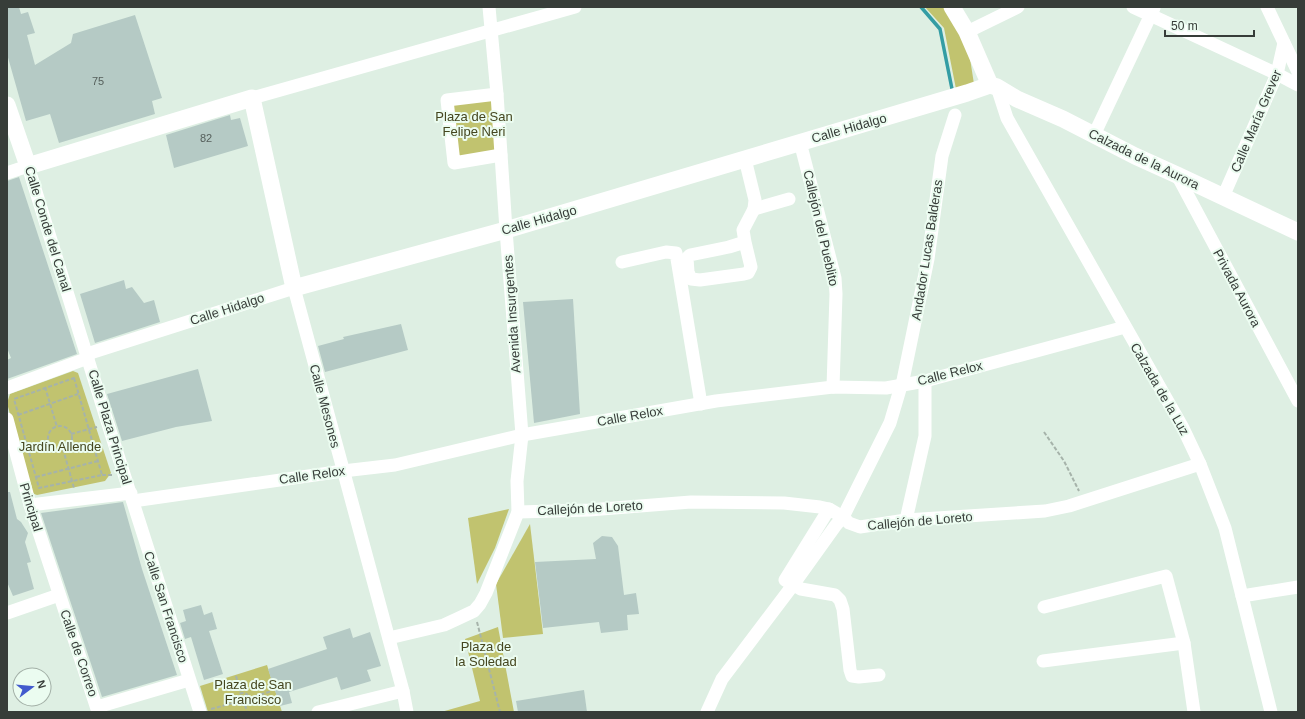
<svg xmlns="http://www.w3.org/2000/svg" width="1305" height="719" viewBox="0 0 1305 719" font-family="Helvetica,sans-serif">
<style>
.green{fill:#c1c36f}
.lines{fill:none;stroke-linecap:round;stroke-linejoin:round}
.stream{stroke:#349da4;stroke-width:3.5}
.building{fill:#b5cac5}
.path{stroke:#a6b3aa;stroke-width:2;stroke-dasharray:4 2;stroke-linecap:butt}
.minor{stroke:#fff;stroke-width:13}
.major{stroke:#fff;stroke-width:17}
.labels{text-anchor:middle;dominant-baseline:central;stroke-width:4;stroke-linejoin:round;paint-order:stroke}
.number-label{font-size:11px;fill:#56605c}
.park-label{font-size:13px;fill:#45461f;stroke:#ebfcf0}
.street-label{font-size:13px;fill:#373d39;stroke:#ebfcf0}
</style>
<rect width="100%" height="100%" fill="#deefe3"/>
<g class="green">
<polygon points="925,7 947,7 969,52 974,84 956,89 944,28"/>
<polygon points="497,94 501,155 454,163 447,100"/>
<polygon points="73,371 78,373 111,473 105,481 37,495 31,493 7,403 10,394"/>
<polygon points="509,509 495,548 477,584 468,518"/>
<polygon points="530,524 543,634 503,638 496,584"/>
<polygon points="498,627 514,712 441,712 480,701 465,639"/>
<polygon points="267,665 282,712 208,712 200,686"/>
</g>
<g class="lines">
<polyline class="stream" points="921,7 940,29 952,89"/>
</g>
<g class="building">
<polygon points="7,7 19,7 21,14 28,12 35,33 27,35 35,65 71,43 73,34 135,15 162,98 152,101 155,114 59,143 50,114 26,121 7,54"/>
<polygon points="230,115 231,120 240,118 248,146 174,168 166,135"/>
<polygon points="19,177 77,354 7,379 7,360 11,358 7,348 7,181"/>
<polygon points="124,280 126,289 132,287 144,303 154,300 160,322 95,343 80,294"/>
<polygon points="573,299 580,414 534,423 523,302"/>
<polygon points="401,324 408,350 325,372 318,346 344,339 343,337"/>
<polygon points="198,369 212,421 176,427 122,441 107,394"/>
<polygon points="7,492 10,492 17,519 21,522 28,533 25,542 31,562 27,563 34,589 13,596 7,582"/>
<polygon points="123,502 142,569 177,675 102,697 41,513"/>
<polygon points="602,536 612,537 618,546 624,595 636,593 639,614 627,615 628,630 601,633 599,622 543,628 535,562 596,559 593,543"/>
<polygon points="201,605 204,615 212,612 217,629 209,631 223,674 204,680 191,637 185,639 180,623 186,621 183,610"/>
<polygon points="350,628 353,638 370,632 381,666 367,670 371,681 341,690 337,677 289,692 292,703 280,706 268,669 327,649 323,637"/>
<polygon points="584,690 587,712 518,712 516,701"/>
</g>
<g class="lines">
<g class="path">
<polygon points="74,378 102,475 39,488 14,399"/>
<polyline points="45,387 57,427"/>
<polyline points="18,415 78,394"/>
<circle cx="60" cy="438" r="12"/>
<polyline points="1044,432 1064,461 1079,491"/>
<polyline points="71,434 97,427"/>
<polyline points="26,447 49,440"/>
<polyline points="63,449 74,488"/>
<polyline points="102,475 112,475"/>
<polyline points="36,477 98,461"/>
<polyline points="477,622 500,712"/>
<polyline points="236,676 241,693"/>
<circle cx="243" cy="699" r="6"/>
<polyline points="249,698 272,691"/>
<polyline points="245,705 247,712"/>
<polyline points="211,709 237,702"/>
</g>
<g class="minor">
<polyline points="1133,7 1277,74 1298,85"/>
<polyline points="1267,7 1298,72"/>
<polyline points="967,32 1018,7"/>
<polyline points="997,87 1007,118 1183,428 1200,464 1225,528 1271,712"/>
<polyline points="497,94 447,100 454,163 501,155"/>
<polyline points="252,98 575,7"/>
<polyline points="1094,135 1154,8"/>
<polyline points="800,142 835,278 836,294 833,387"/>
<polyline points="7,173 28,166 108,424 200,712"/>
<polyline points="1177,175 1298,401"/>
<polyline points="1223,197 1277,74 1284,43"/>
<polyline points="754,209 789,199"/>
<polyline points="745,242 729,247 690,255 687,258 688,272 691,279 700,280 744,274 748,273 751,267 745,242 743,230 754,209 755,200 745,159"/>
<polyline points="622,262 666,252 676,253 701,404"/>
<polyline points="87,354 294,288 403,691 407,712"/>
<polyline points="902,385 928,259 942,156 955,115"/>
<polyline points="7,388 88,358"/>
<polyline points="7,419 30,505 98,712"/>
<polyline points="133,501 343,471 395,465 522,435 716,401 833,387 886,388 925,381 1125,327"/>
<polyline points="30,505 131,493"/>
<polyline points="829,509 785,580 801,589 835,595 840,600 843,609 850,670 852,676 859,677 879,675"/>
<polyline points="518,512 589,510 691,502 784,503 820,507 829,509 843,517 849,523 860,527 906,520 1045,511 1069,506 1200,464"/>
<polyline points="906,520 925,436 925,381"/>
<polyline points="1242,596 1298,587"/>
<polyline points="1044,607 1166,576 1184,643 1194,712"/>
<polyline points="7,613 59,595"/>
<polyline points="389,638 444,625 457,619 474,611 480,604 486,593 518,512 517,481 522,435 506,230 497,94 489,7"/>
<polyline points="1043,661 1184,643"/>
<polyline points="97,707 189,680"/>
<polyline points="318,712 403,691"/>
<polyline points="707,712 722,679 793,585 836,525 843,517 890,423 901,386"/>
</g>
<g class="major">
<polyline points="952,7 967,32 990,85"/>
<polyline points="990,85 997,87 1017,99 1063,119 1135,156 1177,175 1298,232"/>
<polyline points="7,105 28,166 252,98 294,288 506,230 967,93 990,85"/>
</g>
</g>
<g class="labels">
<g class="number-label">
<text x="98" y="81">75</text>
<text x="206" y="138">82</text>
</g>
<g class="park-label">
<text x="474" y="116">Plaza de San<tspan x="474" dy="15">Felipe Neri</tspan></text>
<text x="60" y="446">Jardín Allende</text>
<text x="486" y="646">Plaza de<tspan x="486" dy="15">la Soledad</tspan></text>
<text x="253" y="684">Plaza de San<tspan x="253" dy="15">Francisco</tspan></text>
</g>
<g class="street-label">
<text transform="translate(1256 121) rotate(-67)">Calle María Grever</text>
<text transform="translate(849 128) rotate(-16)">Calle Hidalgo</text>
<text transform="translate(1144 159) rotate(26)">Calzada de la Aurora</text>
<text transform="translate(539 220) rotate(-16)">Calle Hidalgo</text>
<text transform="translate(821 228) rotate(77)">Callejón del Pueblito</text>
<text transform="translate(48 229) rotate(73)">Calle Conde del Canal</text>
<text transform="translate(927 250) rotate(-81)">Andador Lucas Balderas</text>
<text transform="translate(1237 288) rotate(62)">Privada Aurora</text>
<text transform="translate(227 309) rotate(-18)">Calle Hidalgo</text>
<text transform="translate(512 314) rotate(-94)">Avenida Insurgentes</text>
<text transform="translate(950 373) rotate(-14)">Calle Relox</text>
<text transform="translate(1160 389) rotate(60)">Calzada de la Luz</text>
<text transform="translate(325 406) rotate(75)">Calle Mesones</text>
<text transform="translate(630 416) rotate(-10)">Calle Relox</text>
<text transform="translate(110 427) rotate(73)">Calle Plaza Principal</text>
<text transform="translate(312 475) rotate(-8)">Calle Relox</text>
<text transform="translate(31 507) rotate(73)">Principal</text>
<text transform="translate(590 508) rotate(-3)">Callejón de Loreto</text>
<text transform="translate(920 521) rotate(-5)">Callejón de Loreto</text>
<text transform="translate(166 607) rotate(72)">Calle San Francisco</text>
<text transform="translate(79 653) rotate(71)">Calle de Correo</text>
</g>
</g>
<rect width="1305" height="719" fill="none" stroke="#373d39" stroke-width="16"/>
<g transform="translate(32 687) rotate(74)"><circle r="19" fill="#ebfcf0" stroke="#a3b0a7"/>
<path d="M0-3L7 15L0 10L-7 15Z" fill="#425acd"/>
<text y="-6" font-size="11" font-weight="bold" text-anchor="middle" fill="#373d39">N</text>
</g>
<path d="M1165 30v6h89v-6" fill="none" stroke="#373d39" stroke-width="2"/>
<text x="1171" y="30" font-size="12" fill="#373d39" stroke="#ebfcf0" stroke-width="3" paint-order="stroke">50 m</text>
</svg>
